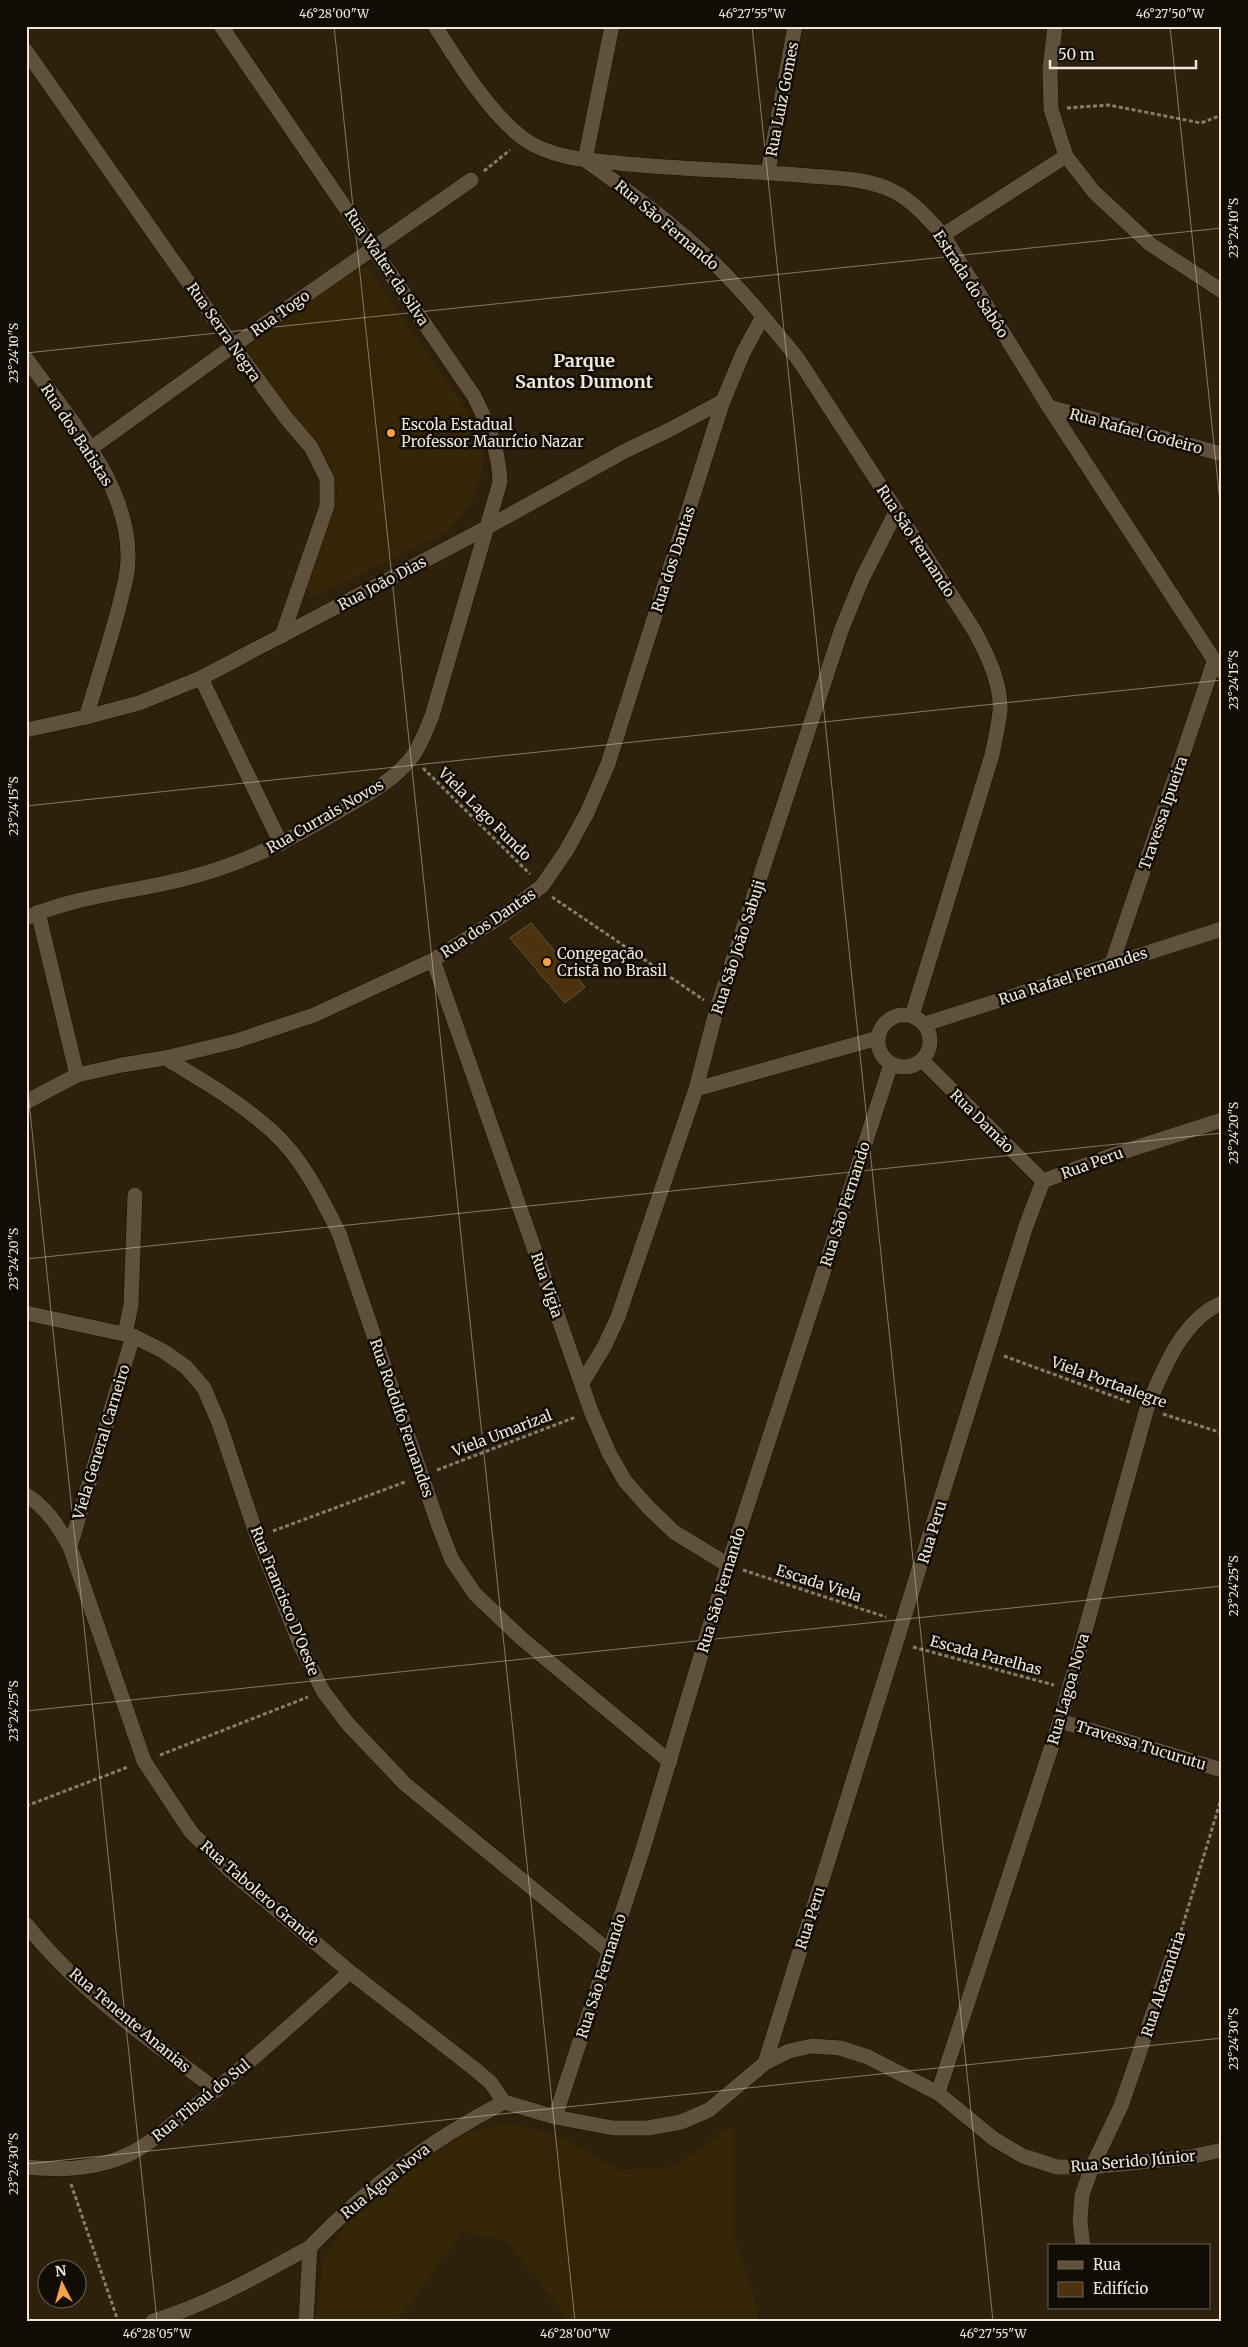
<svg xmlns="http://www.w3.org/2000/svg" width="1248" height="2347" viewBox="0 0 1248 2347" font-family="Merriweather,serif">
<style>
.built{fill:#352607}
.building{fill:#4c330e;stroke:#65543f}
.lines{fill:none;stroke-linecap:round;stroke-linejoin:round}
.minor-casing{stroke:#150a00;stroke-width:16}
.path{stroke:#887d6c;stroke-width:3;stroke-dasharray:4 2.5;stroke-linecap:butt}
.minor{stroke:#5f513a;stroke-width:15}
.ticks{fill:none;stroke:#efe7da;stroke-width:1;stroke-opacity:0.45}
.poi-dot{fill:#f7a149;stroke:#110c04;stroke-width:2}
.labels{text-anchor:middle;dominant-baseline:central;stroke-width:5;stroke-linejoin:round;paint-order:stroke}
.street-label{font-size:15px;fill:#efe7da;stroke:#110c04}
.poi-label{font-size:15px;fill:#efe7da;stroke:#110c04;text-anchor:start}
.quarter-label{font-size:18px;font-weight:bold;fill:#efe7da;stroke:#110c04}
.neatline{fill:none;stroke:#efe7da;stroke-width:2}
.ticks-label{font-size:12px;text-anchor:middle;fill:#efe7da}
</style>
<rect width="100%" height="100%" fill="#2d210b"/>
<g class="built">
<polygon points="364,264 468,412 484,453 480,478 470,505 445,533 321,593 313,594 307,590 305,581 332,518 338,494 331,466 243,348"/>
<polygon points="512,2124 555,2135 620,2170 675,2167 733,2125 732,2233 751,2288 759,2321 570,2321 507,2241 462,2232 397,2321 315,2321 324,2256 365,2199 468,2132"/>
</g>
<polygon class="building" points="531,923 585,987 565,1003 510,938"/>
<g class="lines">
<g class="minor-casing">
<g id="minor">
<path d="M435,26c22,35 56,89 89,113 27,19 62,21 94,24 64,7 128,7 192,13 28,2 61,3 85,16 19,10 34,28 48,43l106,172 173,265"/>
<path d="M612,26l-27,134c48,34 95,69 136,110 28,28 53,59 77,89l176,271c13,24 28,54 26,82 -2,14 -5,29 -8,43l-80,261"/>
<polyline points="1055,26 1050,68 1051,109 1066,156 1094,192 1150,244 1222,291"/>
<polyline points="26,51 233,346 287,419 311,447 327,479 327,506 282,636"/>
<polyline points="768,172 795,26"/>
<polyline points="943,235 1066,156"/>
<path d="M26,358c40,57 102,125 102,197 1,19 -6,38 -10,56 -10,36 -21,71 -32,106"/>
<polyline points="1049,407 1222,454"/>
<polyline points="90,449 233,346 471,180"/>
<polyline points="201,678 281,844"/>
<polyline points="26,730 86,717 139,703 201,678 488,527 625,451 669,430 723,401"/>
<polyline points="38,912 77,1075"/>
<path d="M26,918c53,-24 113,-26 169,-42 52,-14 98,-38 144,-65 25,-15 55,-30 73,-54 9,-12 14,-27 20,-41l68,-234c-1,-32 -12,-58 -26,-86l-253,-370"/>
<polyline points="433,960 591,1411 609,1453 625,1481 648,1507 674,1532 728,1565"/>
<polyline points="1112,963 1214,662"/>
<circle cx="904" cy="1041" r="26"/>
<polyline points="925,1024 1222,929"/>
<path d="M165,1058c37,22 75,44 107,73 30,27 49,66 67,102l99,291 14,36 23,34 46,44 149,124"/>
<polyline points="922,1060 1043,1181"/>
<polyline points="696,1089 878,1038"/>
<polyline points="26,1102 77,1075 122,1065 165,1058 236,1041 314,1015 433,960 502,916 542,886 566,851 587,813 608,764 723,401 743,353 763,316"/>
<polyline points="26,1313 133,1336 163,1351 186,1367 204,1388 219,1423 257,1536 301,1647 323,1691 348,1724 405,1784 609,1951"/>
<polyline points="125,1334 131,1305 135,1195"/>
<polyline points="582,1383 604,1347 618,1317 696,1089 717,1008 842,628 863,577 896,512"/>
<path d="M26,1495c21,13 32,31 44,52l74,214 47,71 37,37 122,103 126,98 15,13 13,19"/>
<polyline points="70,1547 133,1336"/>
<polyline points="1060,1721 1222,1770"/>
<path d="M26,1924c52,66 124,117 191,166"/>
<polyline points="765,2063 1026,1226 1043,1181 1107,1157 1222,1120"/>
<path d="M938,2093l122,-372 87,-313c15,-36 35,-89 75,-105"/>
<polyline points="504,2102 555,2117 613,2128 648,2128 681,2122 709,2110 765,2063 789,2051 812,2046 840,2048 868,2057 938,2093 994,2139 1023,2156 1057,2167 1092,2167 1190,2157 1222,2150"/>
<polyline points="555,2117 642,1852 728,1565 891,1064"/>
<path d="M26,2167c33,3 62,3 94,-9 22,-8 41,-25 60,-40 59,-45 114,-96 170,-146"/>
<polyline points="1083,2246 1080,2221 1082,2195 1092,2167 1121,2106 1176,1946"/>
<path d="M153,2321c56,-17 106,-46 157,-74"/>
<path d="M306,2321l4,-74c60,-62 118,-105 194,-145"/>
</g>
</g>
<g class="path">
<polyline points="1067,108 1109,105 1201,123 1222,115"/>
<polyline points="484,171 510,150"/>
<polyline points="423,768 530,874"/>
<polyline points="552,897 704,1000"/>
<polyline points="1004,1356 1132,1403"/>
<polyline points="1163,1414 1222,1433"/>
<polyline points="437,1470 576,1417"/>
<polyline points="273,1531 405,1482"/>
<polyline points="743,1570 886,1617"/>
<polyline points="913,1647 1054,1685"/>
<polyline points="160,1755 308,1697"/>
<polyline points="26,1806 128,1767"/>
<polyline points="1181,1931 1222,1796"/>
<polyline points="71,2184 118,2321"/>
</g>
<use href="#minor" class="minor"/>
</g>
<path class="ticks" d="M334,26l241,2295M752,26l241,2295M1170,26l52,495M26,353l1196,-125M26,806l1196,-126M26,1073l131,1248M26,1259l1196,-126M26,1711l1196,-125M26,2164l1196,-126"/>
<g class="poi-dot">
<circle cx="391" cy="433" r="5"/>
<circle cx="547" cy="962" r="5"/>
</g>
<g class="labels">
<g class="street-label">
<text transform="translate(782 99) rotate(-79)">Rua Luiz Gomes</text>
<text transform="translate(667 225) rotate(40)">Rua São Fernando</text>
<text transform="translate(387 267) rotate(56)">Rua Walter da Silva</text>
<text transform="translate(971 284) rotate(57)">Estrada do Sabôo</text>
<text transform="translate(280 313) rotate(-35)">Rua Togo</text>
<text transform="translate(224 332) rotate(55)">Rua Serra Negra</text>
<text transform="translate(1136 431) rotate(15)">Rua Rafael Godeiro</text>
<text transform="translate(77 435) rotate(57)">Rua dos Batistas</text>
<text transform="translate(916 541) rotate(57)">Rua São Fernando</text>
<text transform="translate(673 559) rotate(-72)">Rua dos Dantas</text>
<text transform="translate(382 583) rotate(-28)">Rua João Dias</text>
<text transform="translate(1163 813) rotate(-71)">Travessa Ipueira</text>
<text transform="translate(485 814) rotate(45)">Viela Lago Fundo</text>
<text transform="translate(325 816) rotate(-30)">Rua Currais Novos</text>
<text transform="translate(488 923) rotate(-34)">Rua dos Dantas</text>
<text transform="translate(738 947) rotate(-72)">Rua São João Sabuji</text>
<text transform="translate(1073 976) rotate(-18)">Rua Rafael Fernandes</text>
<text transform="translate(982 1121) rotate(45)">Rua Damão</text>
<text transform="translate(1092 1163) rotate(-20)">Rua Peru</text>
<text transform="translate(845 1204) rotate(-72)">Rua São Fernando</text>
<text transform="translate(547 1285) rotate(71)">Rua Vigia</text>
<text transform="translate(1109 1382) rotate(20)">Viela Portaalegre</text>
<text transform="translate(402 1418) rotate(71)">Rua Rodolfo Fernandes</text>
<text transform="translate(502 1433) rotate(-21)">Viela Umarizal</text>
<text transform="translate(101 1442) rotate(-73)">Viela General Carneiro</text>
<text transform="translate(932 1532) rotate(-73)">Rua Peru</text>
<text transform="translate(819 1583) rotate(18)">Escada Viela</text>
<text transform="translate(721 1590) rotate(-73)">Rua São Fernando</text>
<text transform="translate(285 1601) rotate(68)">Rua Francisco D'Oeste</text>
<text transform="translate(986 1655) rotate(15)">Escada Parelhas</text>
<text transform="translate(1068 1689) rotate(-74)">Rua Lagoa Nova</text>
<text transform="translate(1141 1745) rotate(17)">Travessa Tucurutu</text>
<text transform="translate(260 1893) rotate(41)">Rua Tabolero Grande</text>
<text transform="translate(810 1918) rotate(-72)">Rua Peru</text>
<text transform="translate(601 1976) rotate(-72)">Rua São Fernando</text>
<text transform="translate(1163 1984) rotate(-72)">Rua Alexandria</text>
<text transform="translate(130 2020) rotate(40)">Rua Tenente Ananias</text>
<text transform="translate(201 2100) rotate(-39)">Rua Tibaú do Sul</text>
<text transform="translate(1133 2161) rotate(-5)">Rua Serido Júnior</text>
<text transform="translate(385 2181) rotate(-39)">Rua Água Nova</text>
</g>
<g class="poi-label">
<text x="401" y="424">Escola Estadual<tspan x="401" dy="17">Professor Maurício Nazar</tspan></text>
<text x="557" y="953">Congegação<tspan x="557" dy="17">Cristã no Brasil</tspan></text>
</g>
<g class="quarter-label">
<text x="584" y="360">Parque<tspan x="584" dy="21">Santos Dumont</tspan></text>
</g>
</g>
<rect width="1248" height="2347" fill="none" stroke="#110c04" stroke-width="55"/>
<rect x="1048" y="2244" width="162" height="65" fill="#110c04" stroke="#6a645a"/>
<rect x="1058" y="2261" width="25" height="8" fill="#5f513a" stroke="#6a645a"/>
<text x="1093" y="2270" font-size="15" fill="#efe7da">Rua</text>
<rect x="1058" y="2282" width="25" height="15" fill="#4c330e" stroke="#6a645a"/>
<text x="1093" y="2294" font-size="15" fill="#efe7da">Edifício</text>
<g transform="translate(62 2284) rotate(354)"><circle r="24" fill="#110c04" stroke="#6a645a"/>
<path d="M0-4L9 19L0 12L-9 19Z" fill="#f7a149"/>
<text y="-8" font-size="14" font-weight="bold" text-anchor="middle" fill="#efe7da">N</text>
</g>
<path d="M1050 60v8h146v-8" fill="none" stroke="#efe7da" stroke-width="2.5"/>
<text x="1058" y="60" font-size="15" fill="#efe7da" stroke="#110c04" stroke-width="4" paint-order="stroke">50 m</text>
<rect x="28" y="28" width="1192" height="2292" class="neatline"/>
<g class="ticks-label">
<text x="334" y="18">46°28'00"W</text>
<text x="752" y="18">46°27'55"W</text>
<text x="1170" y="18">46°27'50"W</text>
<text transform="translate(1234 228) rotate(-90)" y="4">23°24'10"S</text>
<text transform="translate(14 353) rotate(-90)" y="4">23°24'10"S</text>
<text transform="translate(1234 680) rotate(-90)" y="4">23°24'15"S</text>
<text transform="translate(14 806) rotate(-90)" y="4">23°24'15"S</text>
<text transform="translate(1234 1133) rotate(-90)" y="4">23°24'20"S</text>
<text transform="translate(14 1259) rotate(-90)" y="4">23°24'20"S</text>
<text transform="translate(1234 1586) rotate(-90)" y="4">23°24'25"S</text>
<text transform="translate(14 1711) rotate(-90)" y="4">23°24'25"S</text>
<text transform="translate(1234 2039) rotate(-90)" y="4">23°24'30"S</text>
<text transform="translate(14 2164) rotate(-90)" y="4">23°24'30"S</text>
<text x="157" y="2338">46°28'05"W</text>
<text x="575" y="2338">46°28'00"W</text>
<text x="993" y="2338">46°27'55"W</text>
</g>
</svg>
